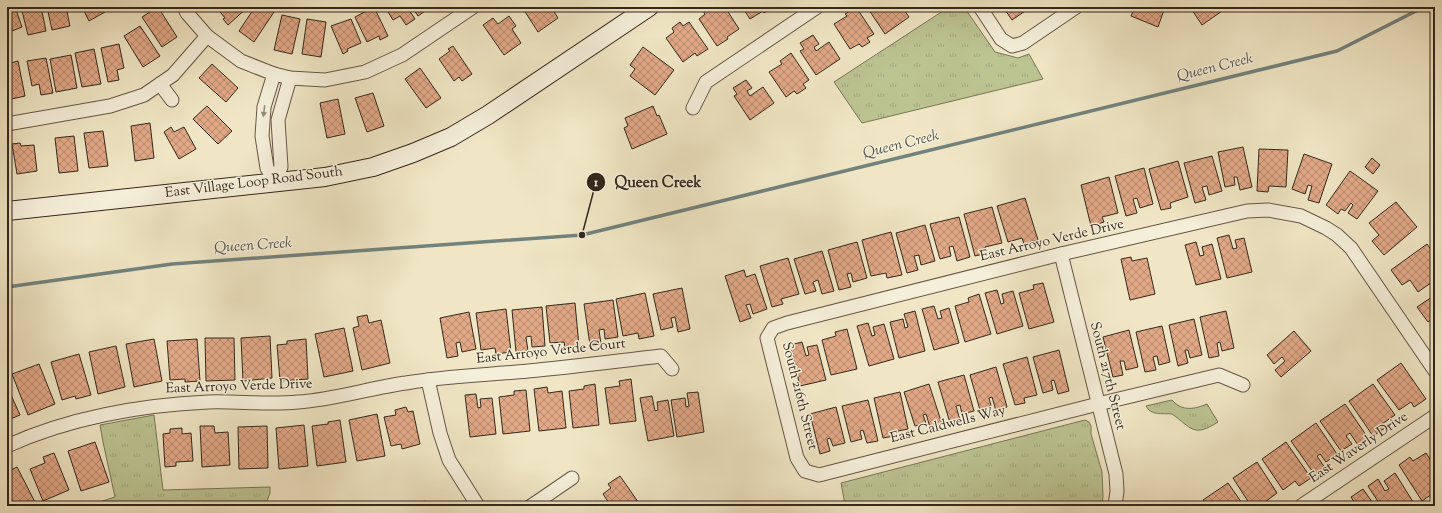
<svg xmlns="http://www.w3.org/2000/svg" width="1442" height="513" viewBox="0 0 1442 513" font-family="'Sorts Mill Goudy',serif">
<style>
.park{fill:url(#park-tufts);stroke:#787658}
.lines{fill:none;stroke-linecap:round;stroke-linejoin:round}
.stream{stroke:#72827c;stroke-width:3.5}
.building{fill:url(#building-cross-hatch);stroke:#34271d}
.street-casing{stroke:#635747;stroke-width:15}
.secondary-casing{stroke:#34271d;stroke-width:20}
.street{stroke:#f5efd9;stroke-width:13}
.secondary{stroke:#f5efd9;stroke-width:18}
.oneway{fill:#948b7b}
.labels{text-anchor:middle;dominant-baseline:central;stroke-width:3;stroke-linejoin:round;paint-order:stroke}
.street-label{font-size:14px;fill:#34271d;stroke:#f5efd9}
.water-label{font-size:15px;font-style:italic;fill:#53544d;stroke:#f5efd9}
.leader{fill:none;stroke:#34271d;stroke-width:1.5}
.callout-dot{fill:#34271d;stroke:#f5efd9;stroke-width:1.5}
.mark-label{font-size:12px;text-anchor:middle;font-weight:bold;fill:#fff}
.callout-label{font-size:15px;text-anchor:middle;font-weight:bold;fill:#34271d;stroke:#f5efd9;stroke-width:3;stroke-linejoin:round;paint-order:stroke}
</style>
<defs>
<pattern id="park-tufts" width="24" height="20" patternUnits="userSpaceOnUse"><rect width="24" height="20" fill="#bcc492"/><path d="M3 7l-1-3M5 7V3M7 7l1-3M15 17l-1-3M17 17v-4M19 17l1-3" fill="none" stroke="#a2a87d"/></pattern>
<pattern id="building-cross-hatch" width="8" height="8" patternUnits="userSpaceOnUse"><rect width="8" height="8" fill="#e1a886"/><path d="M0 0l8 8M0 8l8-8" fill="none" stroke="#b7896d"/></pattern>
</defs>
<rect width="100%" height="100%" fill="#f0e6c5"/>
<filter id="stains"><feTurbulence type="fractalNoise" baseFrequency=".005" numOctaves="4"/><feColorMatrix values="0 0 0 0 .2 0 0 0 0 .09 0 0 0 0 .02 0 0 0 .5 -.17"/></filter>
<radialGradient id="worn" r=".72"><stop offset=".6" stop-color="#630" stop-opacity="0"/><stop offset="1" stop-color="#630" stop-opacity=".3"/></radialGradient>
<g class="park">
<polygon points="949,7 964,7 995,52 1018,58 1029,54 1043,79 862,123 834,82"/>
<path d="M1172,400c10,12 23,9 35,4l11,18c-25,16 -26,6 -46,-8 -10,-1 -21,2 -26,-8z"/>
<polygon points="154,415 163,490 270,487 270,493 265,506 87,506 115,497 103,442 100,425"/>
<polygon points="1085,420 1089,422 1091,426 1091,434 1102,472 1103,496 1102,506 844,506 844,499 841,483"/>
</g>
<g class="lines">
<polyline class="stream" points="7,287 172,264 582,235 1337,51 1418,10 1429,7"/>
</g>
<g class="building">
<polygon points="7,7 15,7 22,27 7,33"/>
<polygon points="21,7 41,7 46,31 28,35"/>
<polygon points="47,7 66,7 70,26 52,30"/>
<polygon points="82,7 103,7 105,12 89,21"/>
<polygon points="109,7 120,7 111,12"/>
<polygon points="158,7 177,37 162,47 142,17"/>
<polygon points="216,7 248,7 228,25 223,19 225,18"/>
<polygon points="255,7 267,7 274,12 254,42 239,31"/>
<polygon points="374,7 388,36 380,40 379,36 367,42 355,17"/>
<polygon points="385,7 407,7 415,19 406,25 400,16 393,20"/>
<polygon points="412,7 426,7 428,9 418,16"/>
<polygon points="522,7 551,7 558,18 538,32"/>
<polygon points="709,7 711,7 713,10 717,7 725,7 739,29 727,37 728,39 717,46 699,19 705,14 703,11"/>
<polygon points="742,7 773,7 764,13 763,11 750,19"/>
<polygon points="856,7 874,34 867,38 870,42 862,47 859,44 850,49 834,24 847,16 845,14"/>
<polygon points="867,7 902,7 909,17 885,34"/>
<polygon points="1003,7 1031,7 1012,20"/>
<polygon points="1135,7 1165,7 1158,27 1131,16"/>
<polygon points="1190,7 1223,7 1225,9 1202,25"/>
<polygon points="282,15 300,19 292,54 274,50"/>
<polygon points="509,16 516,26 512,29 521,43 504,55 483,25 493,18 498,24"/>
<polygon points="307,19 326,22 321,57 302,54"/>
<polygon points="351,19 361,43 347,49 348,51 343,54 331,26"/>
<polygon points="680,22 683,26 689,22 708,49 697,56 695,53 683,62 666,38 674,32 672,28"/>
<polygon points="140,26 160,56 143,67 124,36"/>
<polygon points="813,35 819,44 814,47 816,51 829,42 840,59 816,75 800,51 804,49 800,43"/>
<polygon points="119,44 124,68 117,70 119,80 108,82 101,48"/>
<polygon points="453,46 472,74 462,81 459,77 454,81 439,59 450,51 448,49"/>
<polygon points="643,47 674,70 655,95 630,76 635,69 630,65"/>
<polygon points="94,49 101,84 82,87 75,53"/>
<polygon points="791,53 809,80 803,84 806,88 797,94 794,91 786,97 769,72 782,64 780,61"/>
<polygon points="71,55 77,88 56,92 50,59"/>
<polygon points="46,58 53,93 41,95 39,84 32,86 27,61"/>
<polygon points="18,61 25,96 7,100 7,64"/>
<polygon points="212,64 238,88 226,102 199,78"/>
<polygon points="420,68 441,98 426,108 405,79"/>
<polygon points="746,80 752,88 747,91 750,96 763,87 774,103 750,120 734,96 737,94 733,88"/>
<polygon points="373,93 384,126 367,132 355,98"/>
<polygon points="338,99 345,134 327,138 320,103"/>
<polygon points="207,106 232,131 218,144 193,119"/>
<polygon points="653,106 657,116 659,115 667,134 632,149 624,128 628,126 625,118"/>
<polygon points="150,123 154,158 135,161 131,126"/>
<polygon points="171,127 174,132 184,127 196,149 179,159 164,132"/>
<polygon points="103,131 108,166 89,168 84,133"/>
<polygon points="74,136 78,171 59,173 55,138"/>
<polygon points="20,143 21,146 34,145 37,171 17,174 12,144"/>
<polygon points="1243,147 1252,187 1240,190 1237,177 1234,177 1235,185 1225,187 1218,152"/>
<polygon points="1259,149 1288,150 1286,187 1269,186 1268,192 1257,191"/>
<polygon points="1304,154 1332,164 1319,203 1308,200 1312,186 1308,185 1305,194 1292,189"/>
<polygon points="1212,156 1222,191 1209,195 1207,186 1202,187 1206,200 1195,203 1184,163"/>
<polygon points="1372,158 1380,165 1373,174 1365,167"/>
<polygon points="1178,161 1188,197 1170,203 1171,208 1161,210 1149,169"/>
<polygon points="1144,168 1153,204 1140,208 1137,198 1133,199 1137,213 1126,216 1115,176"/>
<polygon points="1350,171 1378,191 1357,219 1348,213 1353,205 1351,203 1345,211 1341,209 1338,214 1326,205"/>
<polygon points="1109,177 1118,213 1102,217 1104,222 1091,226 1081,185"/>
<polygon points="1025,198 1038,240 1024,244 1022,238 1008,242 997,206"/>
<polygon points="1396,202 1417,227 1384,255 1372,241 1379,235 1369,223"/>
<polygon points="992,207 1002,243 985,247 987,253 975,256 964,214"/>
<polygon points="959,217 970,257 957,261 953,246 949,247 951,256 940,259 930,224"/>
<polygon points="925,225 935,261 921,265 919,255 914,256 918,270 907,273 896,233"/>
<polygon points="891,232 902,275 887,278 886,273 871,276 862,240"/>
<polygon points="1229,235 1233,249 1237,248 1235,240 1244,238 1252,272 1227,278 1217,238"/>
<polygon points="857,242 867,278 853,282 851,273 847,274 851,287 839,290 828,250"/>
<polygon points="1196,242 1200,256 1204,255 1202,247 1212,244 1221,279 1196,285 1185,245"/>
<polygon points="1427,244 1435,255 1435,280 1418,292 1410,280 1402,285 1391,270"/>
<polygon points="822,251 834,291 822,294 818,280 813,282 816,291 805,294 794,259"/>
<polygon points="1131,257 1132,261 1147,258 1155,294 1130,300 1121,259"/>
<polygon points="788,258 799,294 781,299 783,304 772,307 760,266"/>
<polygon points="744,270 746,277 755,274 767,309 753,314 750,304 746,305 751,318 740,322 725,276"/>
<polygon points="1043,283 1054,322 1029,329 1019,293 1034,289 1033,285"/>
<polygon points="682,288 690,329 678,332 675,317 671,318 673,327 661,330 653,294"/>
<polygon points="997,290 1001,304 1004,303 1002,294 1013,291 1023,326 997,334 985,293"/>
<polygon points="645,293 654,336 639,339 638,333 623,336 616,299"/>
<polygon points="979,294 991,334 965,342 955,306 969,302 968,298"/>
<polygon points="1435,295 1435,317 1428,322 1417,307"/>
<polygon points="613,300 618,337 605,339 604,329 599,330 601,344 590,345 584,304"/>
<polygon points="575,303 579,346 565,348 564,342 550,343 546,306"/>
<polygon points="934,306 938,319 942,318 940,311 949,308 959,343 934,350 922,309"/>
<polygon points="542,307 545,346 532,347 531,336 526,337 528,351 516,352 512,310"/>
<polygon points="506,309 511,352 496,354 495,348 481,350 476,313"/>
<polygon points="915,311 925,351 899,358 890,322 903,319 905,328 908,327 904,314"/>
<polygon points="1226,311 1234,348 1222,351 1220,342 1217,343 1219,356 1209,358 1200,317"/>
<polygon points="469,312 476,349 462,352 460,342 456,343 458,356 447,358 440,318"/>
<polygon points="367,315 369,323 381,320 390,363 362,370 353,328 359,326 357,317"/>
<polygon points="1194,319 1202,355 1190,358 1188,350 1185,350 1188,363 1178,366 1169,325"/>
<polygon points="868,323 872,336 875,335 873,327 884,324 894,359 869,366 857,326"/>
<polygon points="1162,326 1170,362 1159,365 1157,356 1153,357 1156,370 1145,372 1136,332"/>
<polygon points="344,328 353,371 324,377 315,334"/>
<polygon points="847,329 857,369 831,375 822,340 836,336 835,332"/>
<polygon points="1129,330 1138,367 1126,370 1124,361 1120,361 1123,375 1113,377 1103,337"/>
<polygon points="1294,331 1311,351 1281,377 1275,370 1285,361 1282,357 1274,364 1267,355"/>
<polygon points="270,336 272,378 243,381 241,338"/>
<polygon points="205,338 234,338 235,380 206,381"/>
<polygon points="154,339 162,381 134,387 126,344"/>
<polygon points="197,339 200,381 185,382 185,379 170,380 167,341"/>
<polygon points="306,339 308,379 280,381 277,345 287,344 287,341"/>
<polygon points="802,342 806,356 809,355 807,347 817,345 826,380 800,386 790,345"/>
<polygon points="116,346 125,387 98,394 89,352"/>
<polygon points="1059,350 1069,391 1058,394 1054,380 1051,381 1053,390 1043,393 1033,357"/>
<polygon points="79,354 91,395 76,399 75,396 62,400 51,362"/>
<polygon points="1027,357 1037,395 1024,398 1025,403 1015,405 1003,364"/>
<polygon points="1401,363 1426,399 1414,407 1411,402 1399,410 1377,380"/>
<polygon points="39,364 55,404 28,415 12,374"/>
<polygon points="996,367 1007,407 996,411 992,397 989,398 991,406 980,410 970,375"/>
<polygon points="964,375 974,411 962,414 960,405 956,406 960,420 950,423 938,382"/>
<polygon points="631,379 636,421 610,424 605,388 620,386 619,381"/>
<polygon points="595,384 599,425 573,428 569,391 584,389 584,386"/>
<polygon points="929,384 942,424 930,427 926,414 923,415 926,423 915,426 904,392"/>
<polygon points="1373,384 1395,415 1382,424 1385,428 1373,436 1349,401"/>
<polygon points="7,386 20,415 8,420 7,418"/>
<polygon points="547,387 548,393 562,391 566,428 539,431 534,389"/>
<polygon points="526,390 530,431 503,434 499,397 514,395 514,391"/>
<polygon points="698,392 704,432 677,437 671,400 685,398 686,407 689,406 687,393"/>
<polygon points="900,392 908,429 893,432 894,436 883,438 874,398"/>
<polygon points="476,394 478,408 481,407 480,399 492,398 496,434 470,437 465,395"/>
<polygon points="652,396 655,411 658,410 657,402 668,400 674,436 648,441 640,398"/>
<polygon points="868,400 878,441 867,443 863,430 860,431 862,439 851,442 842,406"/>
<polygon points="1345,404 1368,438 1358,445 1350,433 1346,436 1352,444 1341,451 1320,421"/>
<polygon points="406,407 408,412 413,411 420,444 402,449 401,444 391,446 384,417 396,415 395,410"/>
<polygon points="836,407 845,443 833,446 830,438 827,439 830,451 820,454 810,414"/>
<polygon points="377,414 385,456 357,461 349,420"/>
<polygon points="340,420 346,462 317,466 312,426 328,424 328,422"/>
<polygon points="1316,423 1337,454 1326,462 1320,454 1317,456 1325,468 1315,475 1291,441"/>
<polygon points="304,425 308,466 279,469 276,428"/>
<polygon points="200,426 214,426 215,433 228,432 230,465 202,467"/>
<polygon points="267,426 268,468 239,469 238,427"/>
<polygon points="182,428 182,434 191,433 193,461 176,462 176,466 165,467 163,434 170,433 170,429"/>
<polygon points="95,442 109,482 81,491 68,451"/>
<polygon points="1286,442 1311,478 1299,486 1295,481 1283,490 1262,459"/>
<polygon points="54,453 69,490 43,501 30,469 45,463 43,457"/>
<polygon points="1426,453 1435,467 1435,492 1422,501 1399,465 1410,457 1413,461"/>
<polygon points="1257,462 1277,493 1265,502 1268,506 1251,506 1233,478"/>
<polygon points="17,467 37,506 7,506 7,472"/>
<polygon points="1395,473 1415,505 1413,506 1381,506 1368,486 1378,479 1385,491 1389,489 1384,481"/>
<polygon points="620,476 641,506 611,506 603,494 611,488 608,484"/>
<polygon points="1228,483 1244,506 1207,506 1203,500"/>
<polygon points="1363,489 1375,506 1347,506 1354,502 1351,497"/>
<polygon points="425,501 428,506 415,506"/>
</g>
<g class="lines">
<g class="street-casing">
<g id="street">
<polyline points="184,7 187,13 207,36 241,61 274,74 290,78 325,80 365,72 402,55 473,7"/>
<polyline points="980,7 1001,39 1012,46 1023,43 1076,7"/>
<polyline points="274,74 264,107 262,136 267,168 275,182"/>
<polyline points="160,84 172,100"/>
<polyline points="693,108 706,82 817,7"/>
<polyline points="7,124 110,106 144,95 173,75 207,36"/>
<polyline points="275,182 281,167 278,120 290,78"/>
<polyline points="1061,254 1116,474 1117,491 1115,506"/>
<polyline points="428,380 440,433 449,460 478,506"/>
<polyline points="1243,385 1219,375 1098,404 819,475 805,471 797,458 767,338 773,328 787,323 1061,254 1247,211 1268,210 1301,216 1326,228 1337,235 1351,248 1435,371"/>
<path d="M7,446c61,-28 134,-41 201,-44 29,-1 60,3 90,0 36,-2 71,-14 108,-19 40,-7 82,-8 122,-12 45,-4 89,-10 133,-15l11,13"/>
<polyline points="531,506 572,478"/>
<polyline points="1301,506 1435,416"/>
</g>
</g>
<g class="secondary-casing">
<polyline id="secondary" points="7,211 325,177 373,167 413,153 451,137 488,115 649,7"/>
</g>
<use href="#street" class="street"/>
<use href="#secondary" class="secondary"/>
</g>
<defs><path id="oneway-solid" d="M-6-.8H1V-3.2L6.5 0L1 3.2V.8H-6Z"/></defs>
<use class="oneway" href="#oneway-solid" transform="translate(264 111) rotate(97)"/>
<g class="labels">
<g class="street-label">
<text transform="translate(254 183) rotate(-7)">East Village Loop Road South</text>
<text transform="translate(1052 241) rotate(-13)">East Arroyo Verde Drive</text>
<text transform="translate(551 352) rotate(-6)">East Arroyo Verde Court</text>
<text transform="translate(1107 376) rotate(76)">South 217th Street</text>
<text transform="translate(239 387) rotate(-2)">East Arroyo Verde Drive</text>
<text transform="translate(799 396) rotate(76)">South 216th Street</text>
<text transform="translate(948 425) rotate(-14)">East Caldwells Way</text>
<text transform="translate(1359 448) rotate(-34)">East Waverly Drive</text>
</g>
<g class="water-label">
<text transform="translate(1215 68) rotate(-14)">Queen Creek</text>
<text transform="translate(901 145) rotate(-14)">Queen Creek</text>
<text transform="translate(253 246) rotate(-4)">Queen Creek</text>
</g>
</g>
<path class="leader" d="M582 235L596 182"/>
<g class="callout-dot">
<circle cx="582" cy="235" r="4"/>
<circle cx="596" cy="182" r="10"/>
</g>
<g class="mark-label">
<text x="596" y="186">1</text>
</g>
<g class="callout-label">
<text x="658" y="187">Queen Creek</text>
</g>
<rect width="1442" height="513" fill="none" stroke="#f0e6c5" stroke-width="24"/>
<rect x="8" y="8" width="1426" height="497" fill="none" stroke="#34271d" stroke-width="2"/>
<rect x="12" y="12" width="1418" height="489" fill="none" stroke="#34271d"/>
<rect width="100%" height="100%" filter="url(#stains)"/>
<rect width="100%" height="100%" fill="url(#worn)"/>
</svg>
